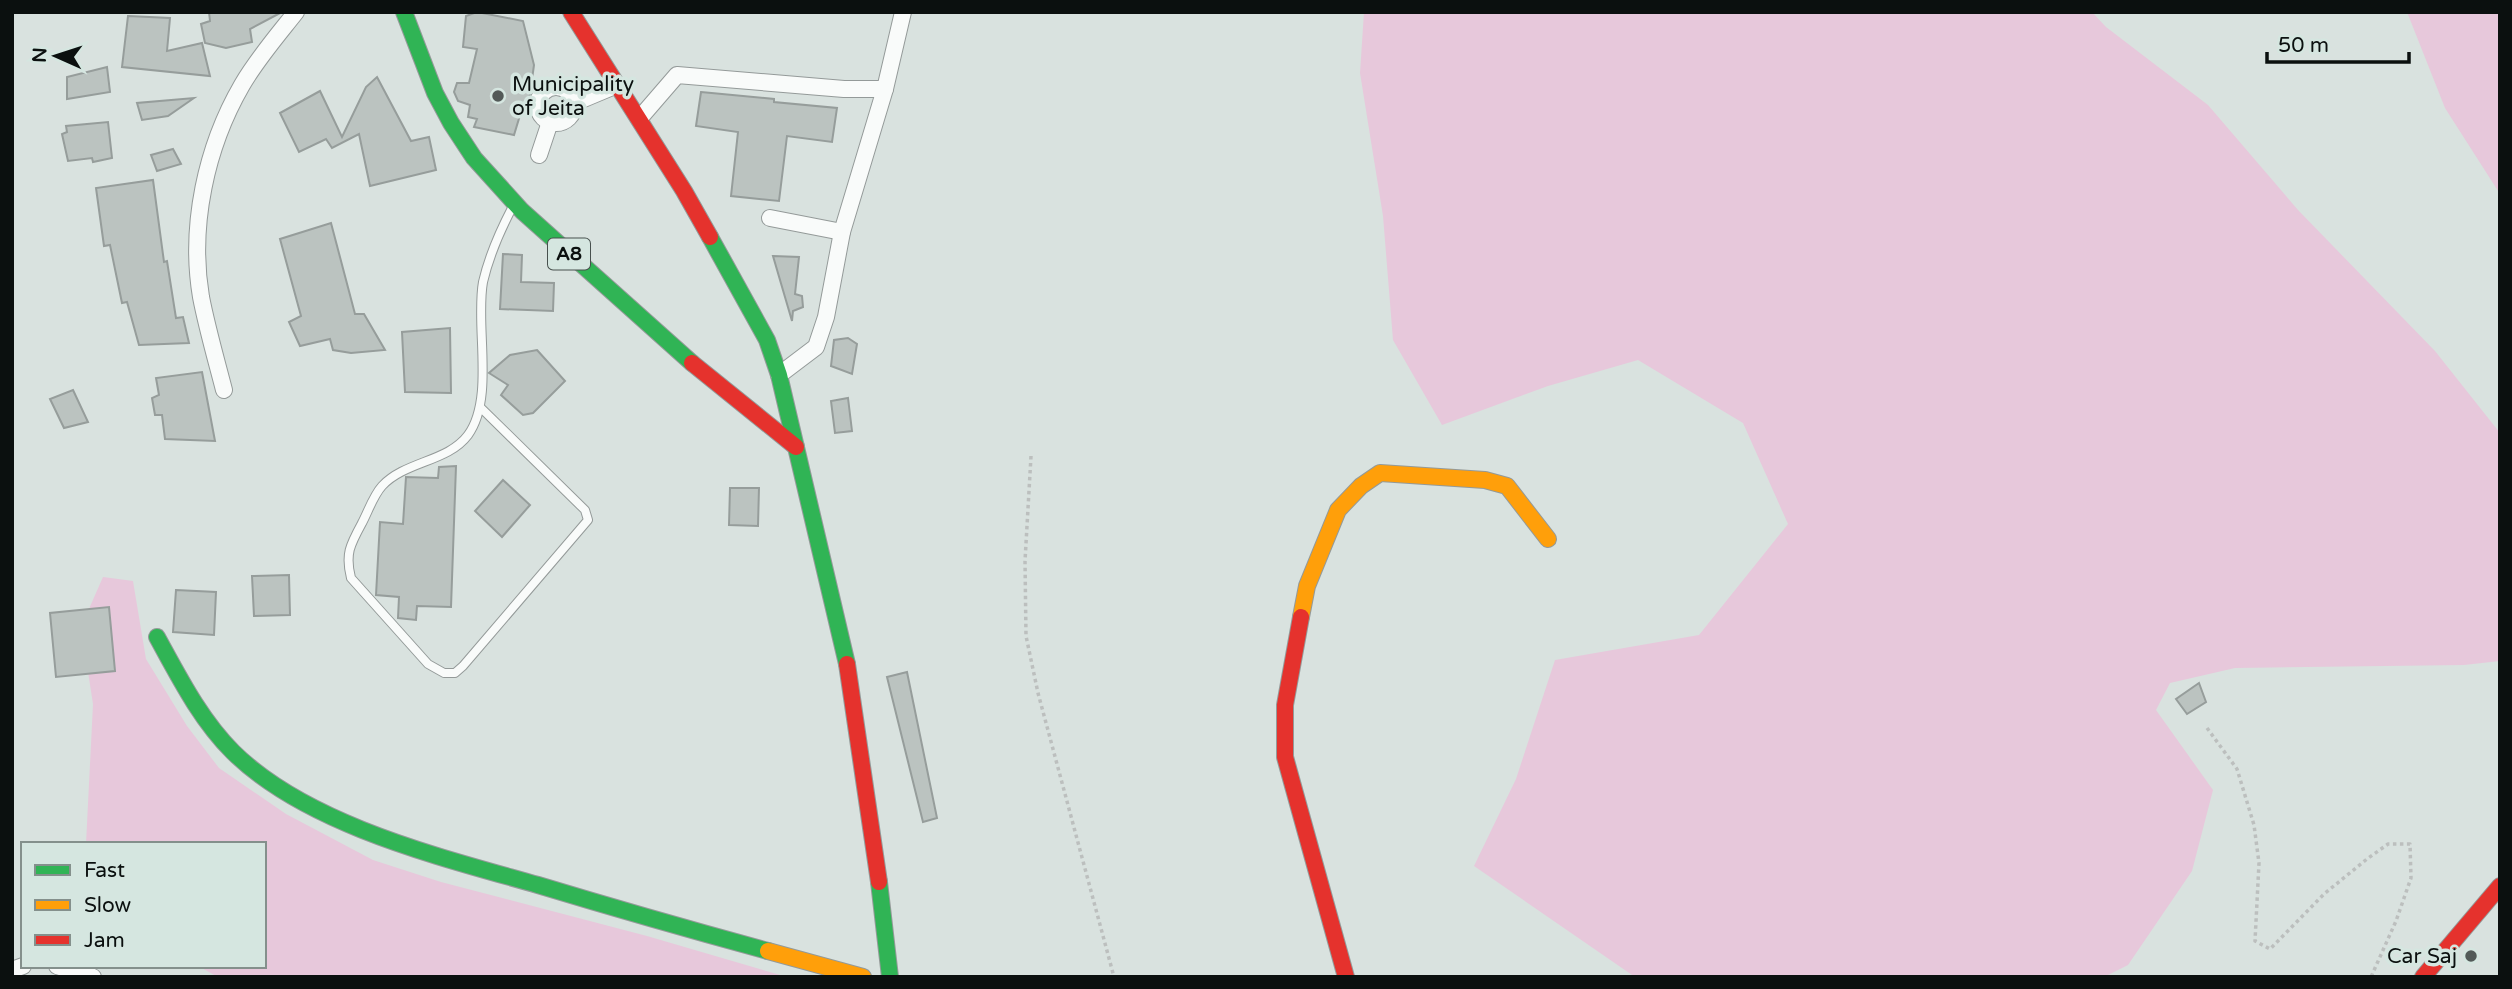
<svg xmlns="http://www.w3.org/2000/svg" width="2512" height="989" viewBox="0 0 2512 989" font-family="'Varela Round',sans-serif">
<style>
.green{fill:#e7c8db}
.building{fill:#bbc3c0;stroke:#969d9b;stroke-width:2}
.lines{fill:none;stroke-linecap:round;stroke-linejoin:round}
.lane-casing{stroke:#949a99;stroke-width:10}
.street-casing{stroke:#949a99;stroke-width:18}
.fast-casing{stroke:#949a99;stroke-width:18}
.slow-casing{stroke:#949a99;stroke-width:18}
.jam-casing{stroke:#949a99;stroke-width:18}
.path{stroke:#bcbfbe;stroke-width:3.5;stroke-dasharray:3.5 3.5;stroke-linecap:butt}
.lane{stroke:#f9fbfa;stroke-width:8}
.street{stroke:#f9fbfa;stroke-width:16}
.fast{stroke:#30b455;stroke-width:16}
.slow{stroke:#ff9f0a;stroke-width:16}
.jam{stroke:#e5322d;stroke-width:16}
.poi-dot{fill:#535a58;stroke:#d5e6e0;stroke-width:2.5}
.labels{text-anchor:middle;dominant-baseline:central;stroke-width:7;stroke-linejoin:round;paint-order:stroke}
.shield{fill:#d5e6e0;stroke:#48504e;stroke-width:2}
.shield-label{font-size:19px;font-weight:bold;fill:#0b100f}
.poi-label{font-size:21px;fill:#0b100f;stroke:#d5e6e0;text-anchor:start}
</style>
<rect width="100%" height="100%" fill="#d9e2df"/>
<g class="green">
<polygon points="1364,12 2092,12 2106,27 2208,105 2298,210 2435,351 2500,433 2500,661 2464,665 2235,668 2170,683 2156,710 2213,790 2192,871 2128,965 2104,977 1635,977 1474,866 1516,779 1555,660 1699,635 1788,524 1743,423 1638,360 1548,386 1442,425 1393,340 1383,216 1360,73"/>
<polygon points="2407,12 2500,12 2500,194 2445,108"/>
<polygon points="103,577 133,581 146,659 187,726 219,768 286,814 373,860 441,882 647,936 787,977 218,977 198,966 264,966 264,844 86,844 93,704 81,627"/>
</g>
<g class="building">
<polygon points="209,12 282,12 250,29 252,42 226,48 205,43 201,24 210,21"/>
<polygon points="477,12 523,21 534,65 528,108 521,112 514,135 474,127 477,119 468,117 470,105 458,101 454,92 457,83 469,83 477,49 463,47 466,16"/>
<polygon points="128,16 170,18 167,51 202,43 210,76 122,67"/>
<polygon points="107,67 110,92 67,99 67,77"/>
<polygon points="377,77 411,141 429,137 436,170 370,186 359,134 332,148 326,139 299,152 280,113 320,91 342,137 366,87"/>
<polygon points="701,92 774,99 774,102 837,108 832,142 787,136 779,201 731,196 738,132 696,126"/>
<polygon points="194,98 168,116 142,120 137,103"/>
<polygon points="108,122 112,158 93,162 92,158 68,161 62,134 67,132 66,126"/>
<polygon points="173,149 181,164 157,171 151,155"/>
<polygon points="153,180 164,262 167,261 176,318 183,317 189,343 139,345 127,302 122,303 110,245 104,246 96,188"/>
<polygon points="331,223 355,314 364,314 385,350 351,353 333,350 330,339 300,346 289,322 301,316 280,239"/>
<polygon points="503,254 522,255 521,282 554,283 553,311 500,309"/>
<polygon points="773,256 799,257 795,294 802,296 803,307 793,311 792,321"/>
<polygon points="450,328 451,393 405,392 402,332"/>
<polygon points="848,338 857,344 852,374 831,366 834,340"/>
<polygon points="537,350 565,381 533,413 523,415 501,395 508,385 489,373 510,355"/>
<polygon points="202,372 215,441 165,439 162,415 155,415 152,398 159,395 156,378"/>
<polygon points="73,390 88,422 64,428 50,399"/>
<polygon points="848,398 852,431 835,433 831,401"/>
<polygon points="456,466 451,607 417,606 416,620 398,618 399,597 376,595 380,522 403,524 406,477 438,478 439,467"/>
<polygon points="503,480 530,505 502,537 475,511"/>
<polygon points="730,488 759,488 758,526 729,525"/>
<polygon points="289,575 290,615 254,616 252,576"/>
<polygon points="176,590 216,592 214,635 173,632"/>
<polygon points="109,607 115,671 56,677 50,613"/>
<polygon points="907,672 937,818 923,822 887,677"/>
<polygon points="2199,683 2206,702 2187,714 2176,699"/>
</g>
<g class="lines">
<g class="lane-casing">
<path id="lane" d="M480,407l105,103 3,10 -125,146 -8,7h-11l-16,-9 -77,-86c-6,-24 -1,-33 11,-55 6,-11 11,-27 20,-37 23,-25 66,-24 86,-51 27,-37 7,-110 15,-153 6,-26 17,-51 29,-74"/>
</g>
<g class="street-casing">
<g id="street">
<circle cx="556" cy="105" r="18"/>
<polyline points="574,103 617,85"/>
<polyline points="639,119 677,75 844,89 885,89"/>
<polyline points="539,155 550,122"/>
<polyline points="770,218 842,232"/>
<polyline points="779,375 816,347 826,317 842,232 885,89 903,12"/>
<path d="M224,390c-8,-31 -17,-62 -23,-93 -12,-71 5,-150 41,-212 15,-26 35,-49 54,-73"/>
<polyline points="57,966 93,977"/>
<polyline points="12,970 23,966"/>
</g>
</g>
<g class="fast-casing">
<g id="fast">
<polyline points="404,12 435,93 451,123 474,158 522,211 692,363"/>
<polyline points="710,237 767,340 779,375 847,664"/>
<path d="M157,637c22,40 43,82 76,115 74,73 207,105 305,133 76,23 153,45 230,66"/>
<polyline points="879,882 890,977"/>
</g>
</g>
<g class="slow-casing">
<g id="slow">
<polyline points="1301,617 1307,586 1338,510 1361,486 1380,473 1485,480 1507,486 1548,539"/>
<polyline points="768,951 863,977"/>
</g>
</g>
<g class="jam-casing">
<g id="jam">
<polyline points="571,12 684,191 710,237"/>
<polyline points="692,363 796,447"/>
<polyline points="1301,617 1285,705 1285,757 1346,977"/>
<polyline points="847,664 879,882"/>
<polyline points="2423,977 2500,886"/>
</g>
</g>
<g class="path">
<polyline points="1031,456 1025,561 1026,636 1038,693 1114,977"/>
<polyline points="2207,728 2237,769 2254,825 2259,863 2255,941 2270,949 2324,894 2367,859 2388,844 2410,844 2411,878 2396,921 2371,977"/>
</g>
<use href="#lane" class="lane"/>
<use href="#street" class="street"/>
<use href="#fast" class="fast"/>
<use href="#slow" class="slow"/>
<use href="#jam" class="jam"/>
</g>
<g class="poi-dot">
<circle cx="498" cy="96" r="7"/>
<circle cx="2471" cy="956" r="7"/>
</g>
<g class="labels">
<rect class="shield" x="548" y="238.5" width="42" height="31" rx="5"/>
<g class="shield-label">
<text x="569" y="254">A8</text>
</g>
<g class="poi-label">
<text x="512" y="84">Municipality<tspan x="512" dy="24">of Jeita</tspan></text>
<text x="2457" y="956" text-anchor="end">Car Saj</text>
</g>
</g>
<rect width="2512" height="989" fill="none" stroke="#0b100f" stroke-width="28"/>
<rect x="21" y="842" width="245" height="126" fill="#d5e6e0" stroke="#84908c" stroke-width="2"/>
<rect x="35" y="865" width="35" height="10" fill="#30b455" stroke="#84908c" stroke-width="2"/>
<text x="84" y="877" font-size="21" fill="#0b100f">Fast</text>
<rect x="35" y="900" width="35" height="10" fill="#ff9f0a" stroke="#84908c" stroke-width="2"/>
<text x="84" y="912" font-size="21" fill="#0b100f">Slow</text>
<rect x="35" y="935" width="35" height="10" fill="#e5322d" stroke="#84908c" stroke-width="2"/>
<text x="84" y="947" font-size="21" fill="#0b100f">Jam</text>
<g transform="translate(56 56) rotate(273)" stroke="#d5e6e0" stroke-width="5" paint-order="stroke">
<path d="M0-5L12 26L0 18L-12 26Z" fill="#0b100f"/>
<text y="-10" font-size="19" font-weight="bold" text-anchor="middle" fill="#0b100f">N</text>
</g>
<path d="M2267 52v10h142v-10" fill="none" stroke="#0b100f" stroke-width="3.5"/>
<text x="2278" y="52" font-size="21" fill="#0b100f" stroke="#d5e6e0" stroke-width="5" paint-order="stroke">50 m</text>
</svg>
